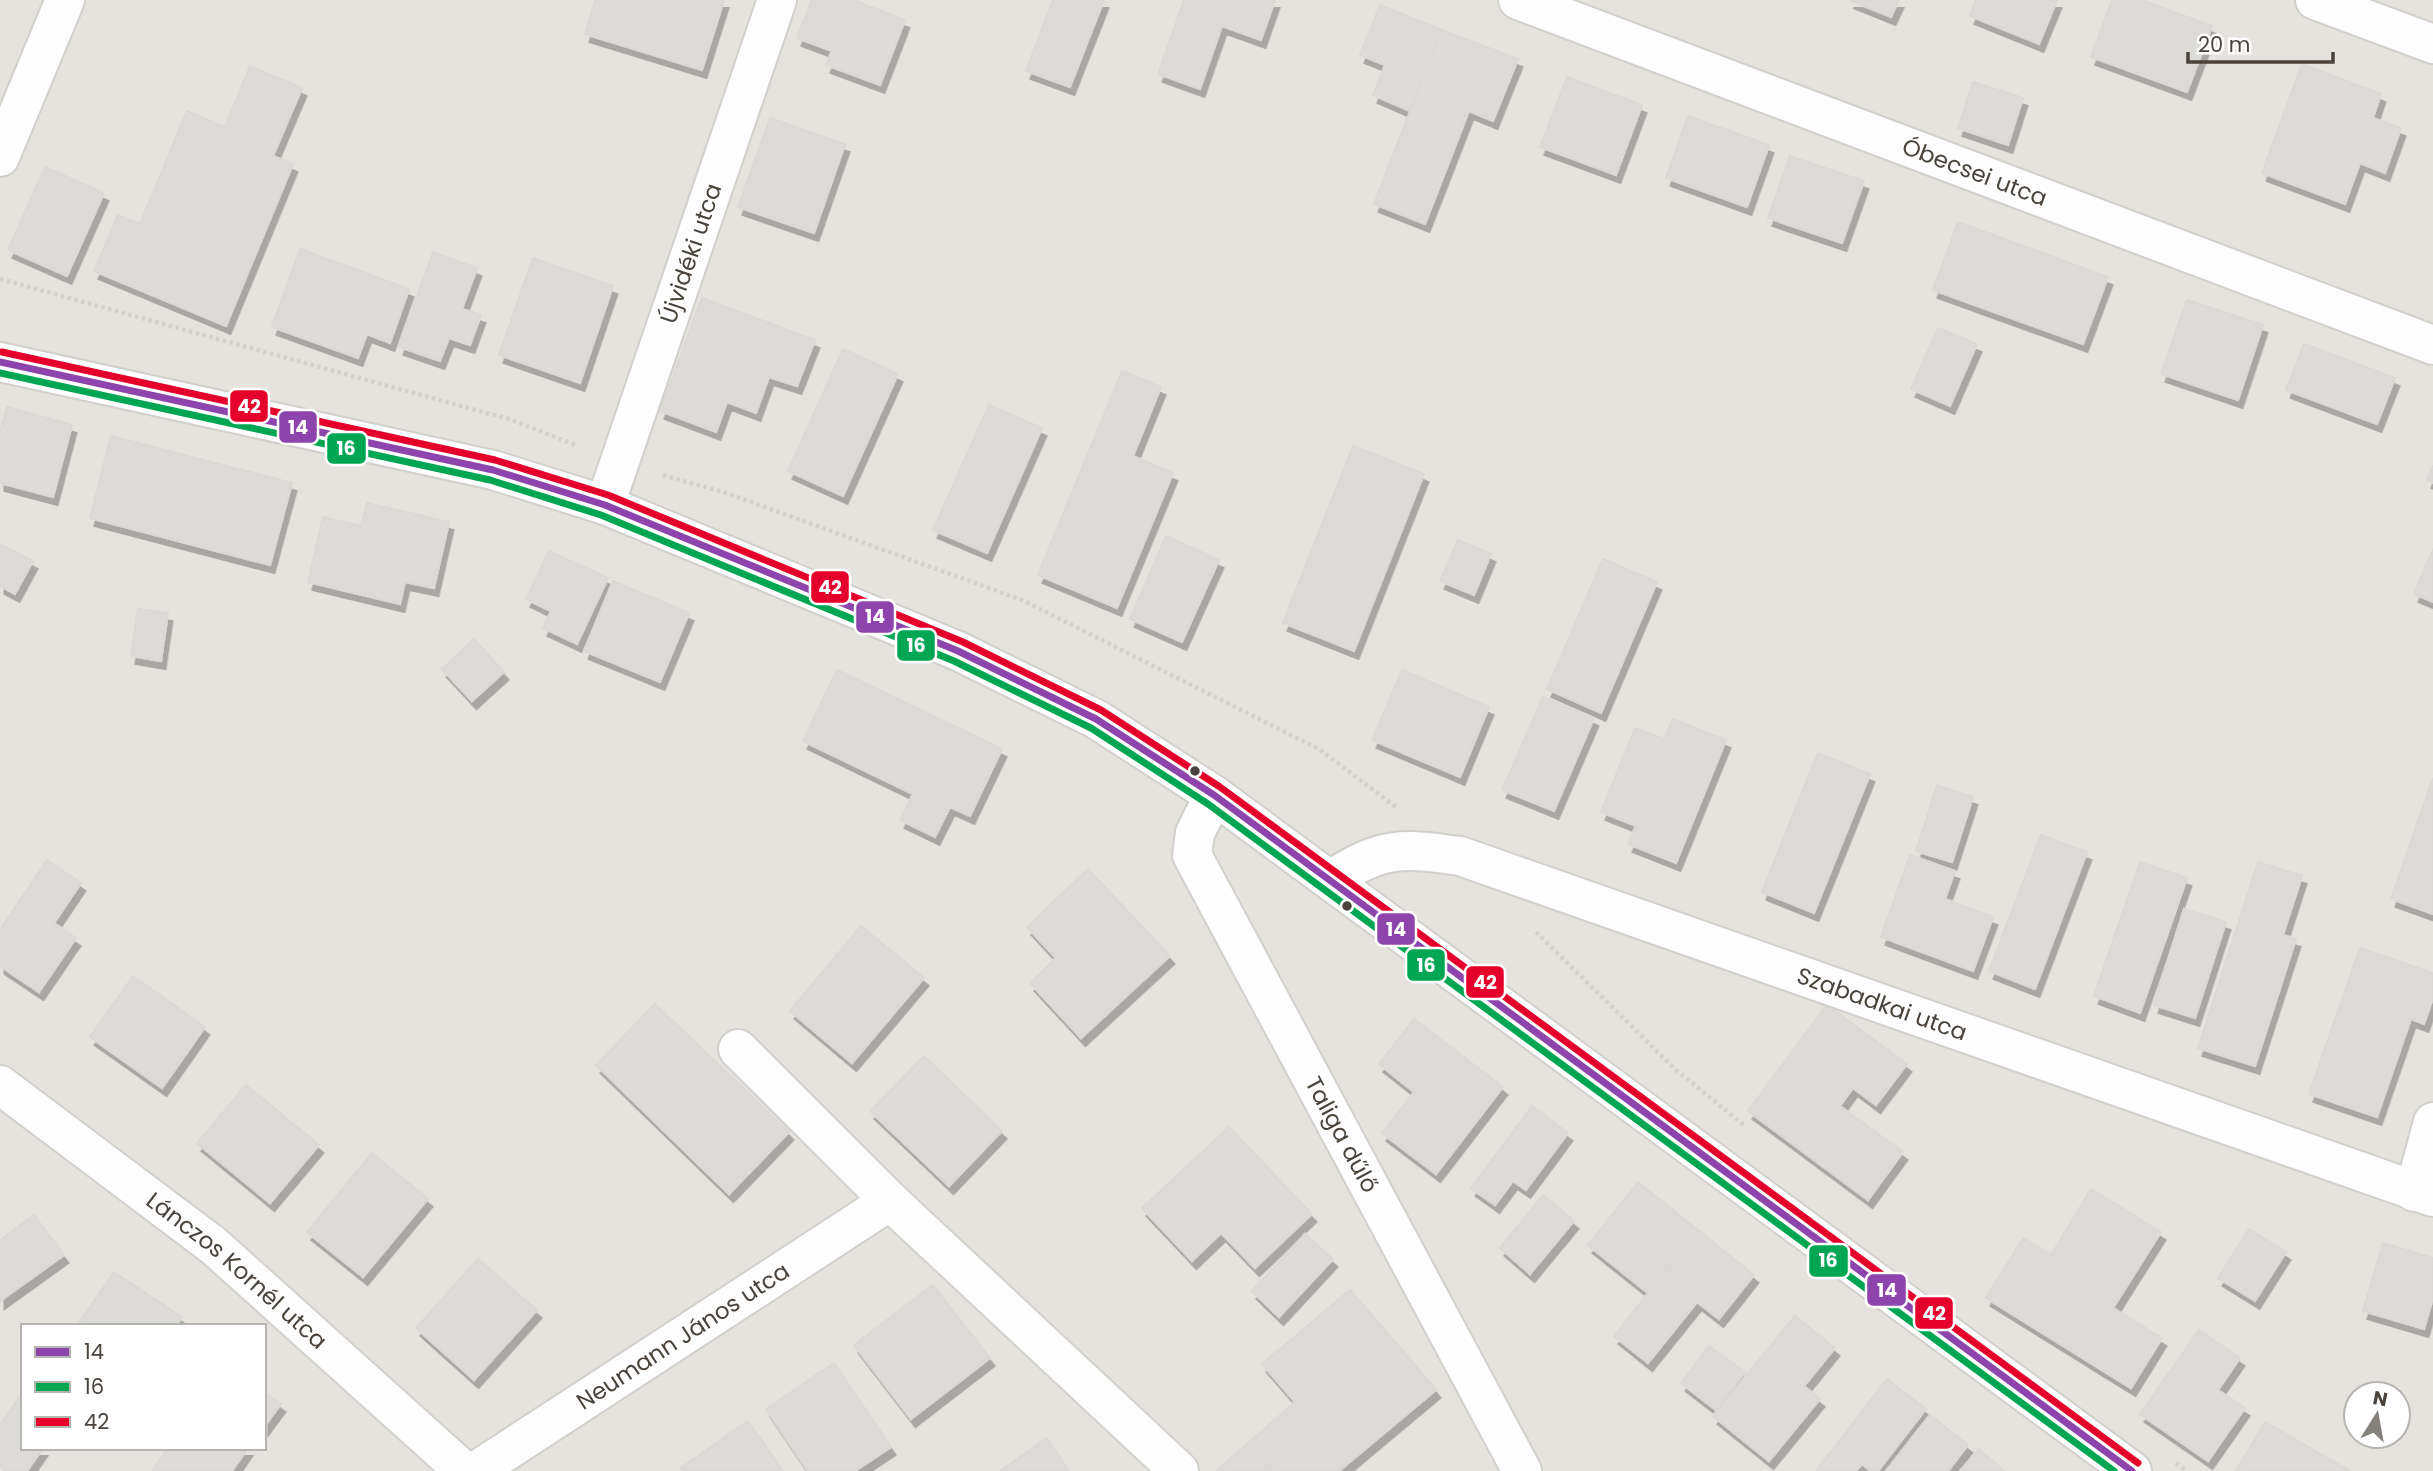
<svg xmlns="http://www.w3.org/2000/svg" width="2433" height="1471" viewBox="0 0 2433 1471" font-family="Poppins,sans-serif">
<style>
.residential{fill:#e6e3de;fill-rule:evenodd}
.building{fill:#dddbd7;stroke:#dbd9d5;stroke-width:2;filter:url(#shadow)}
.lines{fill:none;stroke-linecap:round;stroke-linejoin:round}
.street-casing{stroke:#d1d0cc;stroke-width:42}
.path{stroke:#d3d2cd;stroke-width:4.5;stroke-dasharray:3.5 3.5;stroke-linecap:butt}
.street{stroke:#fdfdfd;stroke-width:38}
.bus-1-casing{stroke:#fff;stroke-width:12}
.bus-2-casing{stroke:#fff;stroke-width:12}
.bus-3-casing{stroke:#fff;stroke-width:12}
.bus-1{stroke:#8e44ad;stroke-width:7}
.bus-2{stroke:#00a651;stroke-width:7}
.bus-3{stroke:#e4002b;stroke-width:7}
.bus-dot{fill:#49433b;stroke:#fff;stroke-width:2.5}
.labels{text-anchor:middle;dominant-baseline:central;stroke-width:6;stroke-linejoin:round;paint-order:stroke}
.street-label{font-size:23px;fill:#49433b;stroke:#fff}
.line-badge{stroke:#fff;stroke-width:2.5}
.badge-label{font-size:19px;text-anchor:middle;font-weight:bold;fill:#fff}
</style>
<defs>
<filter id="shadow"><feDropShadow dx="4.5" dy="8" stdDeviation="0" flood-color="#0004"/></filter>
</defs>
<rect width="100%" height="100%" fill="#f3f2ef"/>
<path class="residential" d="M0,0h2433v1471h-2433zM23,1326h241v122h-241zM2356,1394h42v42h-42z"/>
<g class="building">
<polygon points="595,0 724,0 702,70 585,34"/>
<polygon points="812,0 853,0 905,20 880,85 826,65 832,51 797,38"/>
<polygon points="1053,0 1104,0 1070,87 1026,71"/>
<polygon points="1184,0 1275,0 1261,40 1222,26 1200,89 1158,74"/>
<polygon points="1849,0 1899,0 1891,17"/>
<polygon points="1976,0 2057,0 2039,44 1970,16"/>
<polygon points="2112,0 2142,0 2212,26 2187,92 2091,57"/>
<polygon points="1380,5 1442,30 1410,111 1373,95 1385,65 1360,55"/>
<polygon points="1442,30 1518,59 1493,121 1469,111 1425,224 1374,204"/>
<polygon points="2302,64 2381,94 2373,118 2401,128 2385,173 2360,163 2345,204 2262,173"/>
<polygon points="250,66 302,88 273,156 293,164 226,326 94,271 118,215 140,224 187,111 225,127"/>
<polygon points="1567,77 1642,105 1616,175 1540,147"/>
<polygon points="1973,82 2023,98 2008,145 1958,128"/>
<polygon points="1688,116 1769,145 1747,207 1666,178"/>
<polygon points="770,118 845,144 814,233 738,207"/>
<polygon points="1790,156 1864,181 1842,243 1768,218"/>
<polygon points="45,167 104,193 67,276 8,250"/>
<polygon points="1958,222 2108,277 2083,344 1933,290"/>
<polygon points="300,249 409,289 390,343 367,334 358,358 272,327"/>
<polygon points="433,252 477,268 462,309 481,315 470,345 449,338 440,361 399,347"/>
<polygon points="533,258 613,286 580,383 499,355"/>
<polygon points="702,298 815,340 797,386 769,377 756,413 727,402 716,432 660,411"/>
<polygon points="2187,300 2263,325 2238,400 2161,374"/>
<polygon points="1938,328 1977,344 1950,406 1911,389"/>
<polygon points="2304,344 2395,378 2377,424 2286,390"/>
<polygon points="843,349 898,374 843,496 788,471"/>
<polygon points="1122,371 1161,387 1133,456 1173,473 1117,608 1038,575"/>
<polygon points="989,405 1042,428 987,553 933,530"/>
<polygon points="7,407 72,425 53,497 0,483 0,433"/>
<polygon points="111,436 292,483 270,565 90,518"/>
<polygon points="1353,446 1424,474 1354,651 1283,623"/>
<polygon points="2433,465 2433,483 2427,480"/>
<polygon points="367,503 449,522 434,588 405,582 400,604 308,582 323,517 361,526"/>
<polygon points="1166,536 1219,560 1182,642 1130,619"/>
<polygon points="1458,540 1491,554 1474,595 1440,581"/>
<polygon points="0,544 33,561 15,594 0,586"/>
<polygon points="2433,549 2433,602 2414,594"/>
<polygon points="549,551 608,578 577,644 543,628 551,611 526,599"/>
<polygon points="1603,559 1657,582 1601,713 1547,689"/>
<polygon points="613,581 689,613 660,682 584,651"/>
<polygon points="138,609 168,613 161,661 131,656"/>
<polygon points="474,639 504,672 472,701 442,669"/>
<polygon points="837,670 1002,749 970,816 950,807 935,837 900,820 913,794 803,741"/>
<polygon points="1402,670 1489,707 1460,777 1372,740"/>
<polygon points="1543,697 1594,718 1554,811 1502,790"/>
<polygon points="1673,719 1726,740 1676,863 1628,844 1636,826 1601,812 1635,728 1664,739"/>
<polygon points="1818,753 1870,774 1814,913 1762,892"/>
<polygon points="2433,778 2433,914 2391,899"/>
<polygon points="1937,785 1973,797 1952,862 1916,851"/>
<polygon points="2041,835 2087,852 2035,989 1989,971"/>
<polygon points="1910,855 1955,871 1945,899 1993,917 1973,971 1881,937"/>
<polygon points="47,860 81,883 54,923 76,938 39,992 0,966 0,930"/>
<polygon points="2140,862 2187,878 2140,1013 2094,996"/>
<polygon points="2258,862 2302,876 2283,935 2296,939 2255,1066 2198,1048"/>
<polygon points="1088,869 1170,956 1081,1038 1030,983 1056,958 1027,927"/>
<polygon points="2184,909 2226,922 2195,1018 2154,1005"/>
<polygon points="861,926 924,978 852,1063 790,1011"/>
<polygon points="2360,948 2433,973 2433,998 2424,1024 2411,1019 2377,1117 2309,1094"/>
<polygon points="133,976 205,1027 162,1088 90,1037"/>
<polygon points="655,1004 789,1132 729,1194 596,1065"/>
<polygon points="1827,1005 1907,1064 1876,1105 1853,1088 1840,1106 1903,1152 1868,1200 1748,1111"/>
<polygon points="1414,1019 1503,1087 1436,1174 1382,1133 1414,1092 1379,1064"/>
<polygon points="924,1056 1002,1131 949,1186 870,1111"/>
<polygon points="246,1085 319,1145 270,1203 197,1143"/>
<polygon points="1532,1106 1568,1133 1526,1190 1513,1181 1495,1205 1471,1188"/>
<polygon points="1229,1127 1312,1214 1255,1268 1221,1233 1192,1261 1142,1208"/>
<polygon points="372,1153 428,1199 363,1277 307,1232"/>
<polygon points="1638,1182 1698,1230 1648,1293 1588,1245"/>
<polygon points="2091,1189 2161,1232 2113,1308 2162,1338 2131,1388 1986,1298 2023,1238 2051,1255"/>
<polygon points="1543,1195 1574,1221 1530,1274 1500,1248"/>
<polygon points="34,1215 64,1255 0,1301 0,1240"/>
<polygon points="2249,1229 2286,1252 2255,1301 2218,1278"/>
<polygon points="1698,1230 1754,1275 1719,1319 1697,1302 1648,1363 1614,1336"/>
<polygon points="1305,1234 1333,1259 1279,1317 1252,1291"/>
<polygon points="2383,1243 2433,1258 2433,1298 2424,1329 2363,1311"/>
<polygon points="478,1259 537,1310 474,1380 416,1328"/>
<polygon points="114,1272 182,1317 176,1326 77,1326"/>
<polygon points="933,1285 990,1358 911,1419 854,1345"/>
<polygon points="1350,1290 1403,1351 1264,1471 1216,1471 1295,1402 1262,1364"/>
<polygon points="1795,1316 1835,1348 1804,1386 1820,1399 1769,1461 1713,1416"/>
<polygon points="2199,1330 2240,1358 2218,1390 2245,1408 2208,1461 2140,1414"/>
<polygon points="1709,1346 1745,1372 1716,1410 1681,1383"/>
<polygon points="1403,1351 1436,1390 1339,1471 1264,1471"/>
<polygon points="834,1363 891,1447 855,1471 808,1471 766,1409"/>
<polygon points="1887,1379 1926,1409 1878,1471 1871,1471 1862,1464 1856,1471 1816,1471"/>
<polygon points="23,1392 23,1448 43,1448 27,1471 6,1471 0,1466 0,1425"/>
<polygon points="264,1392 281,1404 264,1427"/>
<polygon points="1930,1415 1968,1445 1948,1471 1886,1471"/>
<polygon points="748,1421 783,1471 683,1471 681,1468"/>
<polygon points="2265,1422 2350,1471 2236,1471"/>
<polygon points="1047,1438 1069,1471 1000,1471"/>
<polygon points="168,1448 248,1448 232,1471 152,1471"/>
<polygon points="1979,1449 2004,1471 1960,1471"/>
</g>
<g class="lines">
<g class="street-casing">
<g id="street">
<path id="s1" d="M1518,0l915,345"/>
<polyline points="2315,0 2433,44"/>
<polyline points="0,157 65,0"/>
<polyline points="0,362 493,470 605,505 958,651 1096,719 1214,795 2132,1471"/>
<path id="s2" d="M605,505l172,-505"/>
<path id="s3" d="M1214,795l-19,38 -3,22 330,616"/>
<path id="s4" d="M1331,880c50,-34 72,-32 129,-24l973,341"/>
<polyline points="738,1049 890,1201 1179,1471"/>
<path id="s5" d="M0,1085l214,161 250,225"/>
<polyline points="2414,1192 2433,1122"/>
<path id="s6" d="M476,1471l414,-270"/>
</g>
</g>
<g class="path">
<polyline points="0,279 512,420 578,446"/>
<polyline points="663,475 726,493 1022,600 1319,749 1397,808"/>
<polyline points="1536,932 1676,1070 1745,1126"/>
<polyline points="2176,1463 2187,1471"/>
</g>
<use href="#street" class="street"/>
<g class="bus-1-casing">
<polyline id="bus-1" points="0,362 493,470 605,505 958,651 1096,719 1214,795 2132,1471"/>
</g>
<g class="bus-2-casing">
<polyline id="bus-2" points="0,373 490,480 601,515 954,661 1091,728 1208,804 2114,1471"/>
</g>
<g class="bus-3-casing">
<polyline id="bus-3" points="2,352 495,460 608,495 963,642 1101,710 1220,787 2138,1463"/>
</g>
<use href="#bus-1" class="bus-1"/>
<use href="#bus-2" class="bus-2"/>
<use href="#bus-3" class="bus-3"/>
</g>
<g class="bus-dot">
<circle cx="1195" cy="771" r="6"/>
<circle cx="1347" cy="906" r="6"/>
</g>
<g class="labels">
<g class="street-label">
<text stroke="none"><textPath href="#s1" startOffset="488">Óbecsei utca</textPath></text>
<text stroke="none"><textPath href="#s2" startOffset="266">Újvidéki utca</textPath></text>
<text stroke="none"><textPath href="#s4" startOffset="583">Szabadkai utca</textPath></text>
<text stroke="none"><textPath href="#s3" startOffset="382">Taliga dűlő</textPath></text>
<text stroke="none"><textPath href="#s5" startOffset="301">Lánczos Kornél utca</textPath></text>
<text stroke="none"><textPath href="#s6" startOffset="247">Neumann János utca</textPath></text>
</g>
</g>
<g class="line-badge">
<rect x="229" y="389" width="40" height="34" rx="7" fill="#e4002b"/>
<rect x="278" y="410" width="40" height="34" rx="7" fill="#8e44ad"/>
<rect x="326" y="432" width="41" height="33" rx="7" fill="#00a651"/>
<rect x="810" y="570" width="40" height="34" rx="7" fill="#e4002b"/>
<rect x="855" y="600" width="40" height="34" rx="7" fill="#8e44ad"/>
<rect x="896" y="629" width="40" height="33" rx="7" fill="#00a651"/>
<rect x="1376" y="912" width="40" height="34" rx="7" fill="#8e44ad"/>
<rect x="1406" y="948" width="40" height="34" rx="7" fill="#00a651"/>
<rect x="1465" y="965" width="40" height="34" rx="7" fill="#e4002b"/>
<rect x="1808" y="1244" width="41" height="34" rx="7" fill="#00a651"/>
<rect x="1866" y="1273" width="41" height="34" rx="7" fill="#8e44ad"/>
<rect x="1914" y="1296" width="40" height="34" rx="7" fill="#e4002b"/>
</g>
<g class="badge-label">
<text x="249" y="413">42</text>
<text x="298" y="434">14</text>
<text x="346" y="455">16</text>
<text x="830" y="594">42</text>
<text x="875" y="623">14</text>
<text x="916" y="652">16</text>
<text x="1396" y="936">14</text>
<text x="1426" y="972">16</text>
<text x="1485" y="989">42</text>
<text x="1828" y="1267">16</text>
<text x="1887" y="1297">14</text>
<text x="1934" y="1320">42</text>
</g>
<rect x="21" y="1324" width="245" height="126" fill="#ffffff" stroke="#b6b4b1" stroke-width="2"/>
<rect x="35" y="1347" width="35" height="10" fill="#8e44ad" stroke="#b6b4b1" stroke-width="2"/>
<text x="84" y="1359" font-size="21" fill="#49433b">14</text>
<rect x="35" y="1382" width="35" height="10" fill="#00a651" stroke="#b6b4b1" stroke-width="2"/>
<text x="84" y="1394" font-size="21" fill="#49433b">16</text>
<rect x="35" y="1417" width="35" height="10" fill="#e4002b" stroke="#b6b4b1" stroke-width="2"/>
<text x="84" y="1429" font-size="21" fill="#49433b">42</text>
<g transform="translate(2377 1415) rotate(11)"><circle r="33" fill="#ffffff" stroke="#b6b4b1" stroke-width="2"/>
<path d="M0-5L12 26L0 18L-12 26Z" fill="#84807a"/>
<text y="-10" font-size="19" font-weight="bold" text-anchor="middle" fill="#49433b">N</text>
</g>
<path d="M2188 52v10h145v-10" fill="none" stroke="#49433b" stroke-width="3.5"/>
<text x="2198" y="52" font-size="21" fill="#49433b" stroke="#ffffff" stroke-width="5" paint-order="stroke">20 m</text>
</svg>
